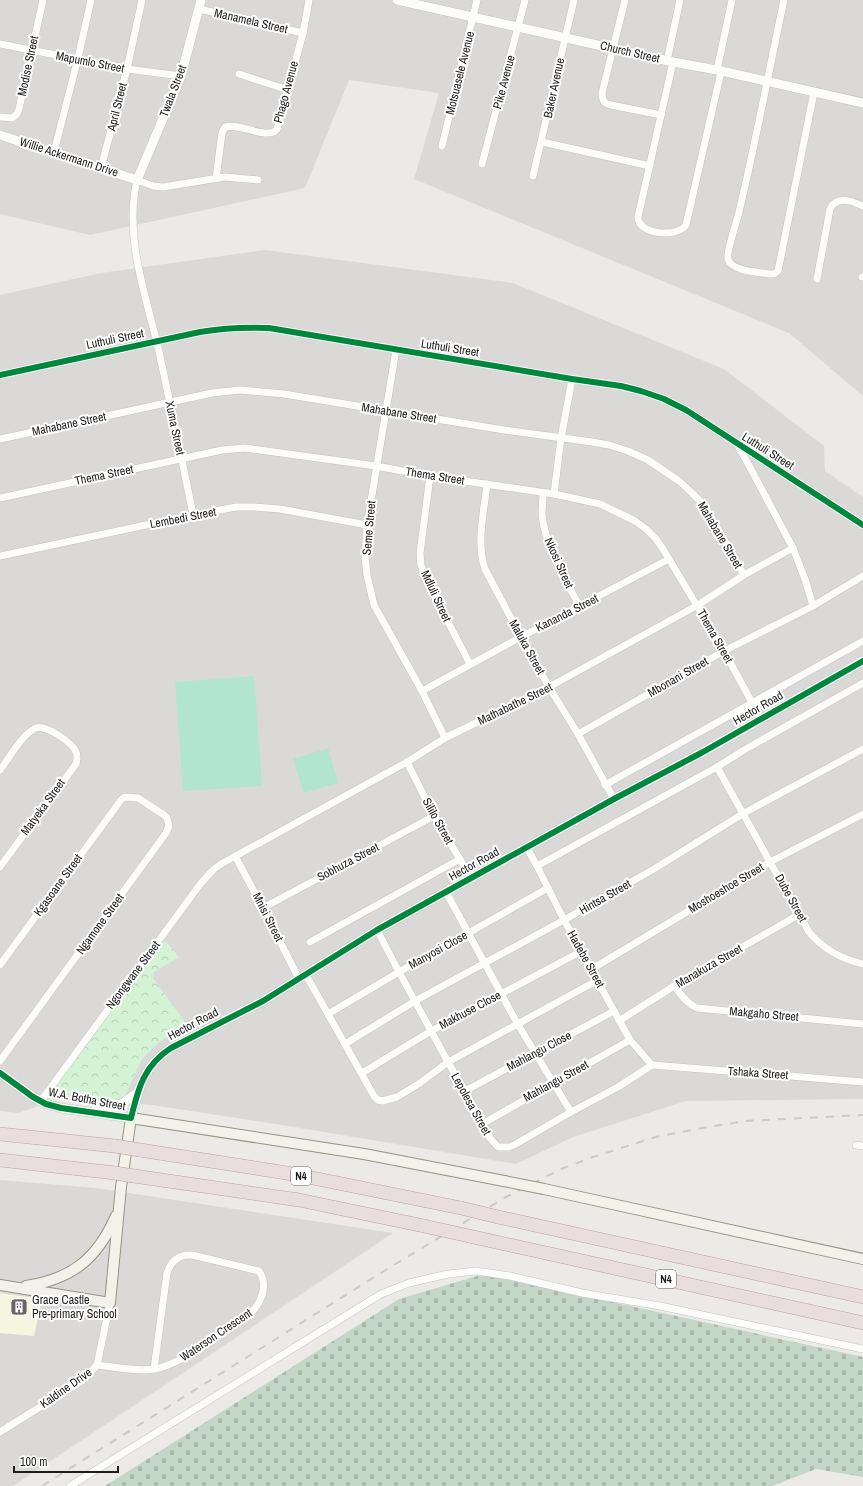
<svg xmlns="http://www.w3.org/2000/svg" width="863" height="1486" viewBox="0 0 863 1486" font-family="'Archivo Narrow',sans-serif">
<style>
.residential{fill:#dbd9d7}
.education{fill:#f5f6e0}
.religious{fill:#dad9d7}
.cemetery{fill:url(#cemetery-stones)}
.park{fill:url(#park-crowns)}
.pitch{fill:#b1e4d1}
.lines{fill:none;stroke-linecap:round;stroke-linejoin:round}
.minor-casing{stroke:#c4c4c2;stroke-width:8}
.tertiary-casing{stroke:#c4c4c2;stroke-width:10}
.secondary-casing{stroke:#93957e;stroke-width:12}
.motorway-casing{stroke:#c29da6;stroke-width:14}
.minor{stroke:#fcfcfb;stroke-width:7}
.tertiary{stroke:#fcfcfb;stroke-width:9}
.secondary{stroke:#f2f2ea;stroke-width:10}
.motorway{stroke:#e9dedf;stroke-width:13}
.rail{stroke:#cacac9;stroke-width:2;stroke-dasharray:8 8;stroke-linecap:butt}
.secondary-bridge-casing{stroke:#93957e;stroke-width:12;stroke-linecap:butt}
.motorway-bridge-casing{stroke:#c29da6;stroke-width:14;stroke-linecap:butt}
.secondary-bridge{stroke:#f2f2ea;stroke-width:10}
.motorway-bridge{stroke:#e9dedf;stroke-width:13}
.cycleway-casing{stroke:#fff;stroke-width:8}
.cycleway{stroke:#00873e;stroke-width:6}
.labels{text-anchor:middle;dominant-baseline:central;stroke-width:4;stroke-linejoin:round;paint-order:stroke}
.shield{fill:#fff;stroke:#616161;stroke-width:1}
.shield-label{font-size:11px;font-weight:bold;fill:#1d1d1d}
.street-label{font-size:12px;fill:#1d1d1d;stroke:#fff}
.poi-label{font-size:12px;fill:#1d1d1d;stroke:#fff;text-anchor:start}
</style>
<defs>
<pattern id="cemetery-stones" width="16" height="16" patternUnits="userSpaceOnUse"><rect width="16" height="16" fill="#c4d7c6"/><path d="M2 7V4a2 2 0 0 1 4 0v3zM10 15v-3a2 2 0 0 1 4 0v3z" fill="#a8b8aa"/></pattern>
<pattern id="park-crowns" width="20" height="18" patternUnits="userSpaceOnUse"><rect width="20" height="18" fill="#d3f3d4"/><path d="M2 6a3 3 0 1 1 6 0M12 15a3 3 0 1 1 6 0" fill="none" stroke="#b5d0b6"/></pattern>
</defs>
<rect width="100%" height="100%" fill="#eceae6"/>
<g class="residential">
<polygon points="0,0 863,0 863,396 789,333 414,179 439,93 349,80 305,188 90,235 0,214"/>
<polygon points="265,250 513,283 724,369 824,446 825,471 863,497 863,1099 686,1101 573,1137 516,1164 282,1125 152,1105 63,1098 18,1113 0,1111 0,295 101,273"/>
<polygon points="0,1180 96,1188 393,1233 13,1486 0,1486"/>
</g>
<polygon class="education" points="0,1293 42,1299 34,1336 0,1333"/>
<polygon class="religious" points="424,714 435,732 382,761 371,743"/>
<polygon class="cemetery" points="484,1274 863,1357 863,1477 816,1469 772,1486 105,1486 399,1299"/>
<polygon class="park" points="165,940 179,957 154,972 153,978 188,1026 159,1042 142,1059 125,1096 111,1101 63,1098 54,1101 40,1096 104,1015"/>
<g class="pitch">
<polygon points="254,676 262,786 183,791 175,682"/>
<polygon points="328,748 338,783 304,793 293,759"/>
</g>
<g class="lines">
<g class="minor-casing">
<g id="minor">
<path d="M625,0l-23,93c0,7 2,11 9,12l50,10"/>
<path d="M784,0c-15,70 -28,141 -45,212 -2,9 -13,40 -11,47 3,12 30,13 41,15h5l4,-3 36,-179"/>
<polyline points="199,9 303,33"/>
<polyline points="0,44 127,69 181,76"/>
<polyline points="667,61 680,0"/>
<path d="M673,62l-35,155c0,18 39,21 48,8l35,-153"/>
<polyline points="717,70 732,0"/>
<polyline points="239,74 288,90"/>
<polyline points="0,117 12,118 17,114 19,109 43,0"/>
<polyline points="542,142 650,166"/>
<polyline points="442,146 477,0"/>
<polyline points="54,152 78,58 91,0"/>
<polyline points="482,164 525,0"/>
<polyline points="101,168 127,69 142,0"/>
<polyline points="533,176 574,0"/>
<path d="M216,178l6,-45 3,-6c16,-4 34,10 49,5l3,-3 26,-96 6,-33"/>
<polyline points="862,277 863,277"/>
<path d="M817,279l13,-70c7,-14 22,-8 33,-3"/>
<polyline points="396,350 367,525 365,557 367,575 374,605 422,691 445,738"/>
<path d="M0,375l200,-43c23,-4 45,-5 69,-4l303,51 49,7 20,5 23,8 22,11 177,115"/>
<polyline points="0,439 212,393 240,390 284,394 504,430 592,442 609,445 628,451 648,460 679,481 692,493 704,505 714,522 744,575"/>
<polyline points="738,445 793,548 806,582 813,606"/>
<polyline points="430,476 420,553 421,565 426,580 470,664"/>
<path d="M487,484c-3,28 -11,59 -2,85l36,68 28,50 29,47 36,65"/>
<path d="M543,493c0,7 -1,15 -1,22 4,34 22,62 38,92"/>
<polyline points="554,494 561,438 572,379"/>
<polyline points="0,498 222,450 245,448 376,466 430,476 554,494 600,504 623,515 635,521 646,529 656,539 663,549 724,651 761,719"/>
<path d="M193,515c-11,-56 -23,-112 -35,-168 -13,-54 -34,-111 -21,-167l16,6 10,1 62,-10 33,3"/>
<polyline points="0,556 193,515 236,507 254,507 280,509 367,525"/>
<polyline points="422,691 521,637 669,559"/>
<polyline points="578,734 724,651 813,606 863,576"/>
<polyline points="407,762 434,816 471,878"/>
<path d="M717,767l92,165c14,17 32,27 54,32"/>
<path d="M0,770c8,-10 23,-37 36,-42 10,-3 36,14 40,24 2,4 1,7 0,12l-76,103"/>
<polyline points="605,785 863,641"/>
<polyline points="527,848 537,866 564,920 630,1040 652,1065"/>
<polyline points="235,856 263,908 299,979"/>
<polyline points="537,866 717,767 744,750 863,683"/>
<polyline points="446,892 517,1023 571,1112"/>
<polyline points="263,908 434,816"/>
<polyline points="377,930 399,972 448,1062 465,1091 490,1138 498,1147 509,1147 514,1145 571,1112 618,1087 652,1065"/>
<polyline points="310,942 460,859"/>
<polyline points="0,965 121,800 125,797 138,798 164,815 167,818 169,826 166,833 0,1061"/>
<polyline points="592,969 770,862 863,814"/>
<polyline points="306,975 374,1096 378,1100 382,1101 397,1097 420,1083 448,1062 598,980"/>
<path d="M674,986c7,8 13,18 23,22l166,16"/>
<polyline points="328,1014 399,972 548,888"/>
<polyline points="619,1021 674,986 800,914"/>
<polyline points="345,1044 415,1001 564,920 654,869 744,813 863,749"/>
<polyline points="652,1065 863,1082"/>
<polyline points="362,1073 431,1031 582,951"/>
<polyline points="465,1091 614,1011"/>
<polyline points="40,1102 201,883 214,869 221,864 407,762 445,738 549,687 698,605 744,575 793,548"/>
<polyline points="482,1124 630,1040"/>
<polyline points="856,1145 863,1146"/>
<path d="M97,1365c19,2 40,7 58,4 28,-5 71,-39 95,-55 11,-11 19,-28 9,-43l-67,-16c-13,-1 -21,6 -25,18l-13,96"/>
<polyline points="0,1432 83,1380 97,1365 110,1303"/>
<polyline points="70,1486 381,1294 409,1283 448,1274 476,1271 510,1276 582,1293 660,1306 863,1349"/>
</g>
</g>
<g class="tertiary-casing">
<g id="tertiary">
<polyline points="397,0 673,62 717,70 863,103"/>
<polyline points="0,135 137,180 181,76 201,0"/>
<path d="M0,1073l33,24 13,7 15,4 70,10c7,-29 13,-53 40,-70l92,-47 114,-71 237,-131 89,-47 160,-91"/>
<path d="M96,1108c22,2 25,-4 41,-15"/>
</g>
</g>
<g class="secondary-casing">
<g id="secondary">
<polyline points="544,1189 863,1259"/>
<polyline points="0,1285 110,1303 121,1187 131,1118 364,1154 504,1181"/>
<path d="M26,1286c46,-7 71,-27 90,-70"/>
</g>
</g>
<g class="motorway-casing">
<g id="motorway">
<polyline points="0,1134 115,1146"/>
<polyline points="140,1150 293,1174 461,1208"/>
<polyline points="0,1160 115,1173"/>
<polyline points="134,1176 299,1200 424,1226"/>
<polyline points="498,1217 863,1297"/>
<polyline points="469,1236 863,1323"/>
</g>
</g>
<use href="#minor" class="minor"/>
<use href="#tertiary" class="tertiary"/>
<use href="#secondary" class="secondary"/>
<use href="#motorway" class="motorway"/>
<polyline class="rail" points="42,1486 384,1271 506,1197 561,1169 593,1157 656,1137 702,1128 745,1121 863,1115"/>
<g class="secondary-bridge-casing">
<polyline id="secondary-bridge" points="504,1181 544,1189"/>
</g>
<g class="motorway-bridge-casing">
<g id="motorway-bridge">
<polyline points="115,1146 140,1150"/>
<polyline points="115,1173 134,1176"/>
<polyline points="461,1208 498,1217"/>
<polyline points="424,1226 469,1236"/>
</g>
</g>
<use href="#secondary-bridge" class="secondary-bridge"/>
<use href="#motorway-bridge" class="motorway-bridge"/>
<g class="cycleway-casing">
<g id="cycleway">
<path d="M0,375l200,-43c23,-4 45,-5 69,-4l303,51 49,7 20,5 23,8 22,11 177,115"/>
<path d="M0,1073l33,24 13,7 15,4 70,10c7,-29 13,-53 40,-70l92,-47 114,-71 237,-131 89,-47 160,-91"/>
</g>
</g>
<use href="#cycleway" class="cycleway"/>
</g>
<defs>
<g id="building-square" transform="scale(0.9)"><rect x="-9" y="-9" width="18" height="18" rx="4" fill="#656563" stroke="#fff"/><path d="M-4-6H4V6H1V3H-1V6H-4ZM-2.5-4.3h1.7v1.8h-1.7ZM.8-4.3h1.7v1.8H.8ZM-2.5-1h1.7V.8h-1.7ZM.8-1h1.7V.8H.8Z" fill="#fff"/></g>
</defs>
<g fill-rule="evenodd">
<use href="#building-square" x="19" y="1307"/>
</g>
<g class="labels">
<g class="shield">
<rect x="291" y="1167" width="20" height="18" rx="3"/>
<rect x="656" y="1270" width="20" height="18" rx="3"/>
</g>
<g class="shield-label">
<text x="301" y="1176">N4</text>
<text x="666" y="1279">N4</text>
</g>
<g class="street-label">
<text transform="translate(251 21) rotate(13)">Manamela Street</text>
<text transform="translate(630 52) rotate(13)">Church Street</text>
<text transform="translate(90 62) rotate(11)">Mapumlo Street</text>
<text transform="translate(28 66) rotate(-78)">Modise Street</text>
<text transform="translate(460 73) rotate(-76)">Motsuasele Avenue</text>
<text transform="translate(504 82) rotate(-75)">Pike Avenue</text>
<text transform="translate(554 88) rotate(-78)">Baker Avenue</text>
<text transform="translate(173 91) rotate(-69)">Twala Street</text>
<text transform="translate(286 92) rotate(-75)">Phago Avenue</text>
<text transform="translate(117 107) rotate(-76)">April Street</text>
<text transform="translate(69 157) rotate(18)">Willie Ackermann Drive</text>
<text transform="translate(115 339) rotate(-12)">Luthuli Street</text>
<text transform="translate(450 348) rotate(9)">Luthuli Street</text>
<text transform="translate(399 413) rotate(9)">Mahabane Street</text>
<text transform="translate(69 424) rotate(-12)">Mahabane Street</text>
<text transform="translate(175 428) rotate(78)">Xuma Street</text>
<text transform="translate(768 451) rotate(32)">Luthuli Street</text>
<text transform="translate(104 475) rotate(-12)">Thema Street</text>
<text transform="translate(435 476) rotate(9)">Thema Street</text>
<text transform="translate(183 518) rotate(-11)">Lembedi Street</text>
<text transform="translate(369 528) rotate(-85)">Seme Street</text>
<text transform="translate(720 535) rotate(59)">Mahabane Street</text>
<text transform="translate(559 563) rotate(66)">Nkosi Street</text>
<text transform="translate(436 596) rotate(65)">Mdluli Street</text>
<text transform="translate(567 613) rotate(-27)">Kananda Street</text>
<text transform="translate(715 636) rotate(60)">Thema Street</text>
<text transform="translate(527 647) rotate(61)">Maluka Street</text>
<text transform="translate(678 677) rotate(-30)">Mbonani Street</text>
<text transform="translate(515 704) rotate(-26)">Mathabathe Street</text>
<text transform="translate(758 708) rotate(-30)">Hector Road</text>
<text transform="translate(43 807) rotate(-54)">Matyeka Street</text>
<text transform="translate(438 821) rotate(61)">Sililo Street</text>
<text transform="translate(348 862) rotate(-28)">Sobhuza Street</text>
<text transform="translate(474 864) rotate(-29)">Hector Road</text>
<text transform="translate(58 885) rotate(-54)">Kgasoane Street</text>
<text transform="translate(726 888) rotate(-31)">Moshoeshoe Street</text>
<text transform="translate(605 897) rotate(-30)">Hintsa Street</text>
<text transform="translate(791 898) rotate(61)">Dube Street</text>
<text transform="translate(268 917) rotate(63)">Mnisi Street</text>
<text transform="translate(100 924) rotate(-54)">Ngamone Street</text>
<text transform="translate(438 950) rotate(-29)">Manyosi Close</text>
<text transform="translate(586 959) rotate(61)">Hadebe Street</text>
<text transform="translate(709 966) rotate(-30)">Manakuza Street</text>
<text transform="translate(133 975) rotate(-53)">Ngongwane Street</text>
<text transform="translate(470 1010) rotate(-28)">Makhuse Close</text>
<text transform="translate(764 1014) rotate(5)">Makgaho Street</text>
<text transform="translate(193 1024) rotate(-28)">Hector Road</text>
<text transform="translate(539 1051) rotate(-28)">Mahlangu Close</text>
<text transform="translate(758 1073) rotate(4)">Tshaka Street</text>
<text transform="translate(556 1081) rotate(-29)">Mahlangu Street</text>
<text transform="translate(87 1099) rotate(11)">W.A. Botha Street</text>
<text transform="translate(471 1104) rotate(61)">Lepolesa Street</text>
<text transform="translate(216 1335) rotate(-34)">Waterson Crescent</text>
<text transform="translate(66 1388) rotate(-35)">Kaldine Drive</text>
</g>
<g class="poi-label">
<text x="32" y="1300">Grace Castle<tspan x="32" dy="14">Pre-primary School</tspan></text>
</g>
</g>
<path d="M14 1466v6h104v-6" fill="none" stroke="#1d1d1d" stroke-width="2"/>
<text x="20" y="1466" font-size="12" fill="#1d1d1d" stroke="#ffffff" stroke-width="3" paint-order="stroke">100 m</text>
</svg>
